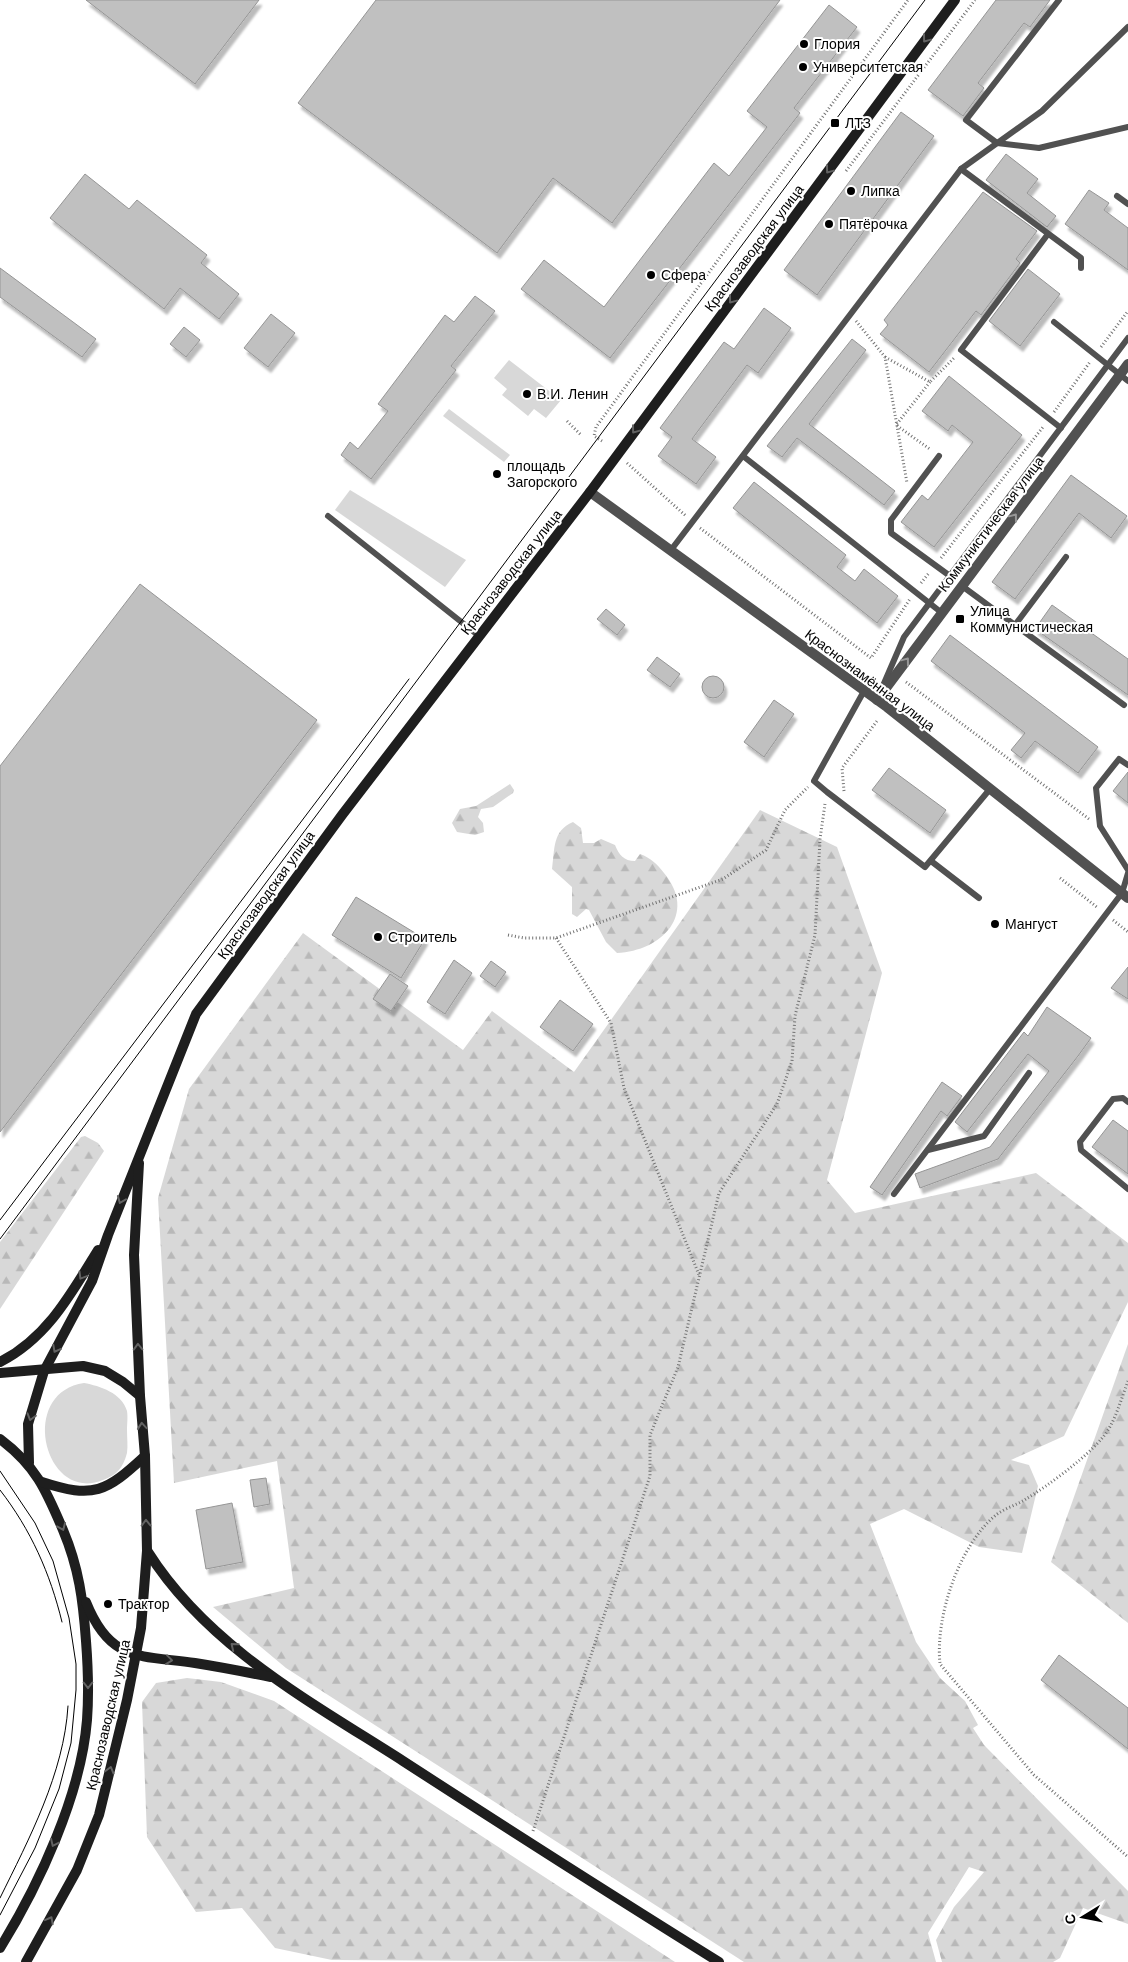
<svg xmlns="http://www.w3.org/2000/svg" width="1128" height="1962" viewBox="0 0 1128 1962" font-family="Arial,sans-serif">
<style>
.green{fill:#d8d8d8}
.forest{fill:url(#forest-firs)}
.building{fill:#c0c0c0;stroke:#959595;filter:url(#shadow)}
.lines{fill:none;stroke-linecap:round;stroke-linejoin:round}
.path{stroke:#737373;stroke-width:3;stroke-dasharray:1 2.5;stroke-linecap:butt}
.lane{stroke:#515151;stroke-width:6}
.street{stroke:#515151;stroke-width:10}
.secondary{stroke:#1e1e1e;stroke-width:10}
.tram{stroke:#000;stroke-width:1}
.oneway{stroke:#626262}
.oneway2{stroke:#979797}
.poi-dot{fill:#000;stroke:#fff;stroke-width:2}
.labels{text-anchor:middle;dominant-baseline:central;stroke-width:4;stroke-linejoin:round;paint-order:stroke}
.poi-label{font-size:14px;fill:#000;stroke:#fff;text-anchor:start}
.street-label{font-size:14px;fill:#000;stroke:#fff}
</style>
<defs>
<pattern id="forest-firs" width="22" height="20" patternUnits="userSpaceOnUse" patternTransform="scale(1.25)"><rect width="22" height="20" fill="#d8d8d8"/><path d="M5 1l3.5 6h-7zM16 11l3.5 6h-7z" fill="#b8b8b8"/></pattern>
<filter id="shadow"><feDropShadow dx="3" dy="5.5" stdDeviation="1" flood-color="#0004"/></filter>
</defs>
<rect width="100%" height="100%" fill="#fff"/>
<g class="green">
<polygon points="509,360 561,400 546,418 534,409 528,416 502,395 507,389 494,378"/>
<polygon points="449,409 510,455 504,462 443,416"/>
<polygon points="350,490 466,560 445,587 335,510"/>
<path d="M84,1383c16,3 38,10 43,28 1,6 0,14 0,19 0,8 1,16 0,23 -4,15 -10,22 -24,27 -58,24 -86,-87 -19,-97z"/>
</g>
<g class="forest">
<polygon points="510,784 514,790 513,793 493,807 481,809 478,817 483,823 484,832 475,835 457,832 452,823 460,809 476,806"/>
<polygon points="760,810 837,847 882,973 827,1180 855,1213 1036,1173 1128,1243 1128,1302 1064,1436 1011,1460 1029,1465 1038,1486 1022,1553 979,1547 904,1509 870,1524 916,1642 940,1678 965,1701 978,1725 973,1728 984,1745 1128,1891 1128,1924 1083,1908 1060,1958 1053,1962 942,1962 936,1940 954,1907 984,1872 969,1867 928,1933 936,1962 744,1962 286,1668 213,1607 294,1588 277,1461 174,1483 158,1198 189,1089 303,933 463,1050 492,1011 574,1072"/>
<path d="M573,822l8,6 2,15h11l7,-4 14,6c4,10 9,16 20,16l5,-7c11,4 17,10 24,19 34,41 -2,78 -47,80l-11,-11 -17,-32 -3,-1 -9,8 -5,-3v-27l-20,-18c3,-20 0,-38 21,-47z"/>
<polygon points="85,1136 98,1143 104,1151 0,1309 0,1242 81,1137"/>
<polygon points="1128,1344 1128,1623 1051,1562"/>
<polygon points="187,1678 221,1682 274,1701 675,1962 332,1960 275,1948 242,1908 196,1912 147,1837 142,1702 156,1683"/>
</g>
<g class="building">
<polygon points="86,0 259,0 195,84"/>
<polygon points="376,0 780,0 612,223 553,178 497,253 298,103"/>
<polygon points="996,0 1050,0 1030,27 1024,23 978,83 984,88 963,116 928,90"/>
<polygon points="829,5 857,27 794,108 800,113 610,358 521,289 544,260 604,307 714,163 729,176 767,127 747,111"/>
<polygon points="901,112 934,136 817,295 784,270"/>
<polygon points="1006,154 1038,179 1027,193 1056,216 1047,227 986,180"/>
<polygon points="85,174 129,209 137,200 207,255 201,263 239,294 219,319 180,288 164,309 50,218"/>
<polygon points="1089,190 1109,203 1104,210 1128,228 1128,270 1065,224"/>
<polygon points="983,192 1037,231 1016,259 1020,263 981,315 976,311 929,372 880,334 888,325 884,320"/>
<polygon points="0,268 96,339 82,357 0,297"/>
<polygon points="1028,269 1060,294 1020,346 989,321"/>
<polygon points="475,296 495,311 451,366 456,370 371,479 341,455 350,442 358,449 388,411 378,404 445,315 454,322"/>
<polygon points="764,308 791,328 758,373 747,365 692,439 716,457 696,484 658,456 672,437 660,428 724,342 734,349"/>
<polygon points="271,314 295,333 268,367 244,348"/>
<polygon points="184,327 200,340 186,357 170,344"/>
<polygon points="852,339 866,350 809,424 895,491 884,505 797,438 782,457 767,446"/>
<polygon points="949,376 1022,435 934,547 901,522 922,495 928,500 973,442 952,425 948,431 922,411"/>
<polygon points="1071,475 1127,516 1111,538 1079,513 1015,599 992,582"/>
<polygon points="754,482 846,555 837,567 855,581 864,569 898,596 877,623 733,508"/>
<polygon points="140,584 317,720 0,1132 0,766"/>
<polygon points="1052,605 1128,659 1128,695 1035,629"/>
<polygon points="606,609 625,625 617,635 597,619"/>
<polygon points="950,635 1098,747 1078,773 1035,741 1021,758 1011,750 1025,733 931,661"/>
<polygon points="657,657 680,674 670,687 647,670"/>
<circle cx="713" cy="687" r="11"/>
<polygon points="774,700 794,714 764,757 744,742"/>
<polygon points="889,768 946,810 930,833 872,790"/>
<polygon points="1128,772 1128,803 1113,791"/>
<polygon points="356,897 425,939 401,978 332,935"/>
<polygon points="454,960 472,973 445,1014 427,1002"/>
<polygon points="491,961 506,972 495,987 480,976"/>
<polygon points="1128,967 1128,999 1111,988"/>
<polygon points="390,974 408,986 391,1011 373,999"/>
<polygon points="560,1000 593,1024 573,1051 540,1027"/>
<polygon points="1047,1007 1091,1038 1078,1056 998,1159 920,1188 915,1174 990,1147 1049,1071 1028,1054 967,1132 955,1122 1024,1032 1028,1036"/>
<polygon points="942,1082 962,1096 947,1116 941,1111 882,1195 870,1187"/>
<polygon points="1113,1120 1128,1131 1128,1174 1092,1147"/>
<polygon points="266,1478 270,1504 254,1507 250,1480"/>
<polygon points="232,1503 243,1562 206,1569 196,1510"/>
<polygon points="1059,1655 1128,1708 1128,1749 1041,1680"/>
</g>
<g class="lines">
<g class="path">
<polyline points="846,171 975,0"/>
<polyline points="856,321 885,357 907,483"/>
<polyline points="1101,347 1128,311"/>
<polyline points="885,357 930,382 954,358"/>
<polyline points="930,382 896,425 931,450"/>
<polyline points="1054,412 1090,362"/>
<polyline points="567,421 581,435"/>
<polyline points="602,441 594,436 596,427 908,0"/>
<polyline points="627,463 686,516"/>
<polyline points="700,528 871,658 910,599"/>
<polyline points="941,558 1043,427"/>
<polyline points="921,583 929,573"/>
<polyline points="906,682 1089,819"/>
<polyline points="844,791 842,768 877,721"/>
<polyline points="1060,878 1098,908"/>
<polyline points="1113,920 1128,932"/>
<polyline points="508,935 524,938 556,938 723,879 766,850 785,810 808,787"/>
<polyline points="556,938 611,1023 624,1088 699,1275"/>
<path d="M1128,1381c-7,18 -13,42 -25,56 -16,20 -54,48 -77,62 -9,6 -21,9 -30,16 -37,30 -61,102 -56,149l94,111 94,82"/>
<polyline points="533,1831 650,1476 650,1435 678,1367 719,1193 777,1104 792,1061 795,1016 815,935 820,839 825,804"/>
</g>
<g class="lane">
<polyline points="1059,0 966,120 997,143 1039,148 1128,127"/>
<polyline points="961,169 1081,258 1081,268"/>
<polyline points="1117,196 1128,204"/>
<polyline points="1048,234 961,350 1061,428"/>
<polyline points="1054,322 1128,381"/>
<polyline points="743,456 942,613"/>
<polyline points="939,456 891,520 891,533 950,576"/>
<polyline points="328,516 479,636"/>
<polyline points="671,550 961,169 1042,111 1128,27"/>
<polyline points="962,586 1124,705"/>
<polyline points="1015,625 1066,557"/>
<polyline points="882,688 904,637 1128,338"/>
<polyline points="864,691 814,781 827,792 925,867 990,789"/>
<polyline points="1128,765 1119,759 1096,788 1100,826 1128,870"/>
<polyline points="931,861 979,898"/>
<polyline points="1128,1102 1123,1098 1113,1099 1080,1142 1081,1150 1128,1189"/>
<polyline points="928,1150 984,1136 1029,1073"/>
<polyline points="894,1194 1122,893 1128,873"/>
</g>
<g class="street">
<polyline points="590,492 887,707 1128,898"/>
<polyline points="877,700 1128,364"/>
</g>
<g class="secondary">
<path d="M0,1362c47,-24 71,-68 98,-112"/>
<polyline points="0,1373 83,1366 105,1371 123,1382 140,1396"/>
<path d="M0,1439c36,27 46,51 63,91 16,38 20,70 23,111 2,26 3,52 1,79 -6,75 -48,165 -87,228"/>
<polyline points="29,1463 28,1424 44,1371 92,1281 108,1235 196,1014 342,815 590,492 955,0"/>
<path d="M42,1482c52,17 64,10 103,-26"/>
<path d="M148,1552c60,95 163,150 255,209 105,68 210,135 316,201"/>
<path d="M86,1602c24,60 53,53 109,61 25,4 51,9 76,14"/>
<polyline points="26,1962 77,1870 99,1815 127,1700 141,1628 147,1551 145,1456 140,1396 134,1255 139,1163"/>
</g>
<g class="tram">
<polyline points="0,1220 409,679"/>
<polyline points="0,1239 925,0"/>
<polyline points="0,1471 35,1523 53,1561 69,1618 76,1664 76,1690 71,1743 59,1789 35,1848 0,1915"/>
<path d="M0,1490c31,40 50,83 62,132"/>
<path d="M0,1898c29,-59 64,-125 68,-192"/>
</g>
</g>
<defs><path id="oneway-chevron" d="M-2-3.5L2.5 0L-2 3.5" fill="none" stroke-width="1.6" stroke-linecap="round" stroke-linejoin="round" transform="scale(1.25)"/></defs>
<g class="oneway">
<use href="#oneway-chevron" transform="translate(926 39) rotate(127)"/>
<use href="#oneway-chevron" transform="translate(829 170) rotate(127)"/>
<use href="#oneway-chevron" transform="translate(732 300) rotate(127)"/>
<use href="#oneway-chevron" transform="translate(635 430) rotate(127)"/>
<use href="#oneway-chevron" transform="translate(121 1200) rotate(112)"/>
<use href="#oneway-chevron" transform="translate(82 1276) rotate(121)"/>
<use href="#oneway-chevron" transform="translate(138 1347) rotate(-92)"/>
<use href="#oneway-chevron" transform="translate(56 1349) rotate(118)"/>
<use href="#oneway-chevron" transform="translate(31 1417) rotate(106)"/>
<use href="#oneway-chevron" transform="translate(142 1426) rotate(-95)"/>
<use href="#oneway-chevron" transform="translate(146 1523) rotate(-91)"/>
<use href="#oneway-chevron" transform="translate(62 1527) rotate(67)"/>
<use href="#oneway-chevron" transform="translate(234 1646) rotate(-141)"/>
<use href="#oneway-chevron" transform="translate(169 1660) rotate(7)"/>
<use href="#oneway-chevron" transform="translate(88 1685) rotate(90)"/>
<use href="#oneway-chevron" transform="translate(110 1770) rotate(-75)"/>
<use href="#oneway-chevron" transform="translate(54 1843) rotate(115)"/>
<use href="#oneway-chevron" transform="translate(50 1920) rotate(-62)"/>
</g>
<g class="oneway2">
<use href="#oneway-chevron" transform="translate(1014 517) rotate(-53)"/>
<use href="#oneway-chevron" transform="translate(906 661) rotate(-53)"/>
</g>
<g class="poi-dot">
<circle cx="804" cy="44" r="5"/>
<circle cx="803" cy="67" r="5"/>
<rect x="830" y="118" width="10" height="10" rx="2.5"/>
<circle cx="851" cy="191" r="5"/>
<circle cx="829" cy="224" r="5"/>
<circle cx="651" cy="275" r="5"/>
<circle cx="527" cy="394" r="5"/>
<circle cx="497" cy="474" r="5"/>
<rect x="955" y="614" width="10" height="10" rx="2.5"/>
<circle cx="995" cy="924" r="5"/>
<circle cx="378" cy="937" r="5"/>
<circle cx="108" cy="1604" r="5"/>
</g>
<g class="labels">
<g class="poi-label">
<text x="814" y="44">Глория</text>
<text x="813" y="67">Университетская</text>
<text x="845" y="123">ЛТЗ</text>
<text x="861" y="191">Липка</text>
<text x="839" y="224">Пятёрочка</text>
<text x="661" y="275">Сфера</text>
<text x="537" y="394">В.И. Ленин</text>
<text x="507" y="466">площадь<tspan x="507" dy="16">Загорского</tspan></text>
<text x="970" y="611">Улица<tspan x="970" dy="16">Коммунистическая</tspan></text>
<text x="1005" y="924">Мангуст</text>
<text x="388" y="937">Строитель</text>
<text x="118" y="1604">Трактор</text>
</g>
<g class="street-label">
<text transform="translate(754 248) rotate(-53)">Краснозаводская улица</text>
<text transform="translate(991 524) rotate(-53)">Коммунистическая улица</text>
<text transform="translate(511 572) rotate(-52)">Краснозаводская улица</text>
<text transform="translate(870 680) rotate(37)">Краснознамённая улица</text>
<text transform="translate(266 895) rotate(-54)">Краснозаводская улица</text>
<text transform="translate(108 1715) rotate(-77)">Краснозаводская улица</text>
</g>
</g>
<g transform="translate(1083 1917) rotate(260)" stroke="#ffffff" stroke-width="4" paint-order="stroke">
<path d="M0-4L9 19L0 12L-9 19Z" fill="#000000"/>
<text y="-8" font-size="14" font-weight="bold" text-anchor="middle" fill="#000000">С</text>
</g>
</svg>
